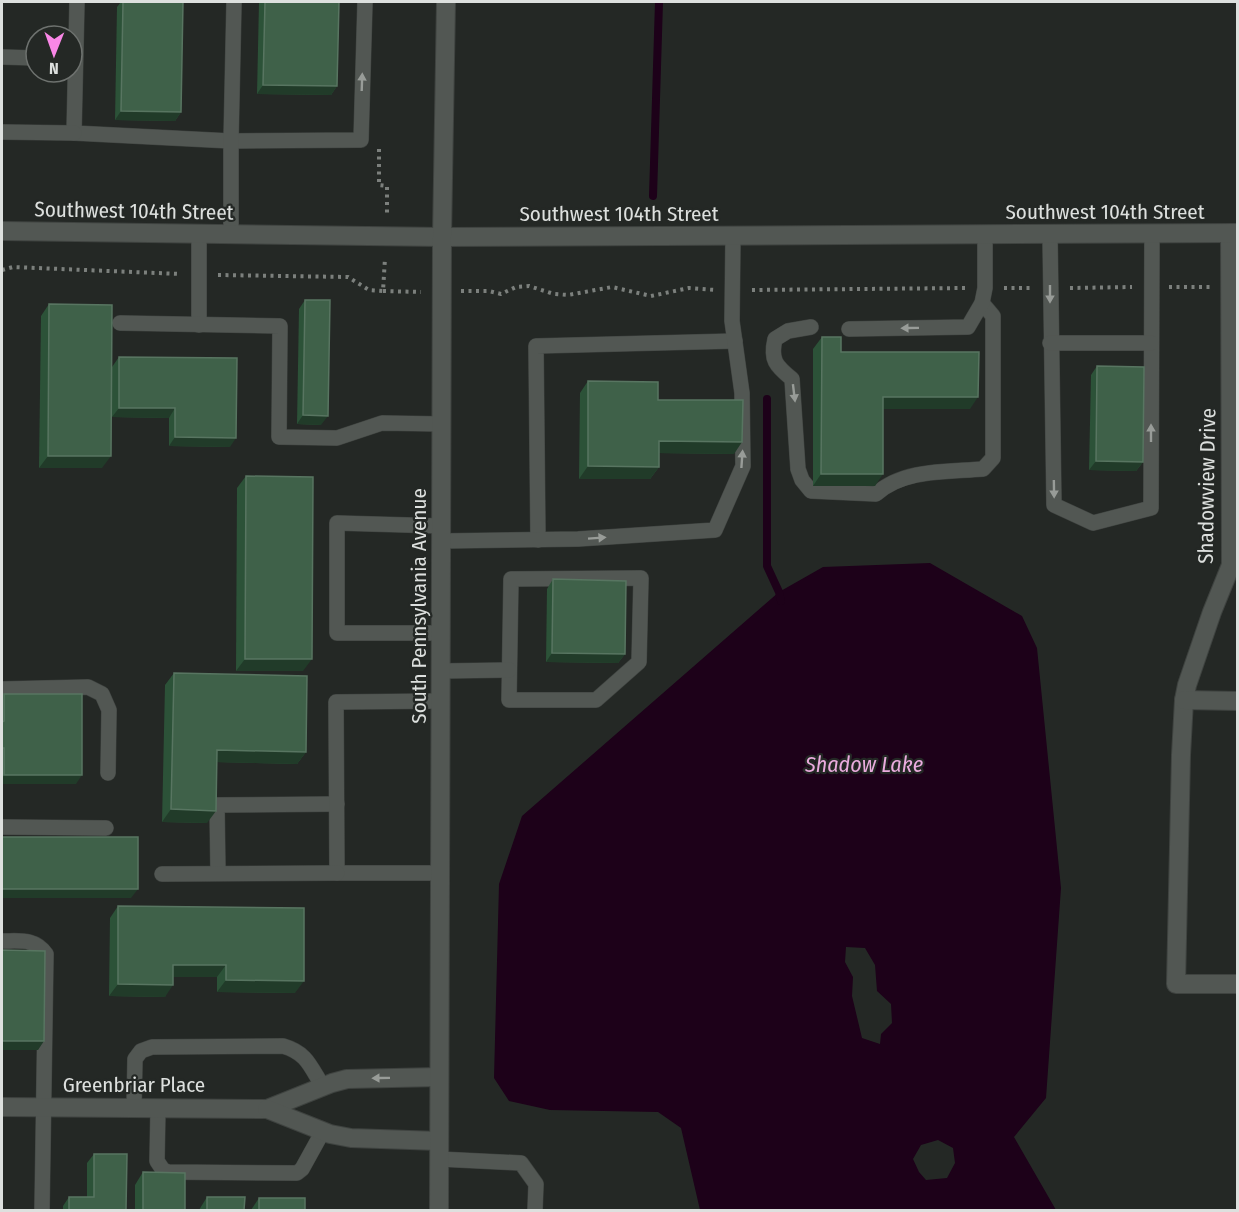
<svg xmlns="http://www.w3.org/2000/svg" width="1239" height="1212" viewBox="0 0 1239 1212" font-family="'Fira Sans Condensed',sans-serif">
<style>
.water{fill:#1d0119;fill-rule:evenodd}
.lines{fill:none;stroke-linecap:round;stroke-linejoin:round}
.stream{stroke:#1d0119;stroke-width:8}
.service-casing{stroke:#3f4340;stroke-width:16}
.minor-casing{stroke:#3f4340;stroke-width:20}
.secondary-casing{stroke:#3f4340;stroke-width:20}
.path{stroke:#7c807d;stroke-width:4;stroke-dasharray:3 4.5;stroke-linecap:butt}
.service{stroke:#525753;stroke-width:15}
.minor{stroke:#525753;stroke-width:18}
.secondary{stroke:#525753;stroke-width:18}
.wall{fill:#2c5238}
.shaded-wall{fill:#213b29}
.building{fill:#3f6149;stroke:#587561;stroke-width:1.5}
.oneway{fill:#989c98}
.labels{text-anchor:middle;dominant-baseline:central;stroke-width:4.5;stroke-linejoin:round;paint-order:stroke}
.street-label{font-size:21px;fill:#dde0de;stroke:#242825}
.water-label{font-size:22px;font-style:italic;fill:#eaacde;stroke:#242825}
</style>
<rect width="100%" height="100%" fill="#242825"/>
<path class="water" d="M930,563l92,53 15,32 24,240 -15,210 -32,39 42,73h-356l-19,-82 -23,-16 -108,-2 -41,-9 -15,-23 5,-194 23,-68 257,-224 44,-25zM846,947l19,1 10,17 2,26 14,13 1,19 -11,11 -1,10 -18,-6 -10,-42 1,-19 -8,-15zM938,1140l15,8 2,15 -8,15 -21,2 -7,-8 -6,-13 8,-14z"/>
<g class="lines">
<g class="stream">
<polyline points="653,196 659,2"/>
<polyline points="767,399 767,566 779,592 781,601"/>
</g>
<g class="service-casing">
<g id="service">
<polyline points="77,2 74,133 231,141 361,140 365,2"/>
<polyline points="2,57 36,58"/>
<polyline points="2,132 74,133"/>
<polyline points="199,235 199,325"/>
<polyline points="231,235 231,141 234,2"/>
<polyline points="1050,235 1054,505 1093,523 1151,508 1152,234"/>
<polyline points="120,323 280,326 279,437 337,438 382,423 442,424"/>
<path d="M811,327l-23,4 -13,8c-5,21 1,27 17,40l6,90 4,11 9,11 65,3c27,-25 71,-22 107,-25l10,-11v-142l-11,-13"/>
<polyline points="849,329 968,327 982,303 985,288 985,235"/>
<polyline points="1050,343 1151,343"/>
<polyline points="538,540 536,346 735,341"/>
<polyline points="442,541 578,539 715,530 743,466 742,393 732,321 733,236"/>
<polygon points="641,578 639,662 596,700 509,700 511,579"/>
<polyline points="441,633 337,633 337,523 442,526"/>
<polyline points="441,671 509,670"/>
<polyline points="2,689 88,687 102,694 109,710 108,773"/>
<polyline points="2,827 106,828"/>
<polyline points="218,873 217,805 337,804"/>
<polyline points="440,873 337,873 336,702 441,701"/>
<polyline points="162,874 337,873"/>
<path d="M2,941c18,0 33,-3 44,13l-4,256"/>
<path d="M134,1108l1,-49 6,-8 11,-4 131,-1c24,7 27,20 40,41"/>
<polyline points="158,1108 157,1161 163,1170 168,1172 297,1173 302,1169 323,1131"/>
<polyline points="439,1159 521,1163 536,1184 535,1210"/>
</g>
</g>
<g class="minor-casing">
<g id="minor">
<polyline points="1230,233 1231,565 1212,612 1187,685 1184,700 1181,755 1176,984 1238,984"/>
<polyline points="1184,700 1238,701"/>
<polyline points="2,1107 267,1109 332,1083 347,1079 439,1077"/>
<polyline points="267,1109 330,1134 351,1138 439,1141"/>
</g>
</g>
<g class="secondary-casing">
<g id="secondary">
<polyline points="2,231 442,237 1238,233"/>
<polyline points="439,1210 442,237 446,2"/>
</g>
</g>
<g class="path">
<polyline points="379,149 379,185 387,186 387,217"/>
<polyline points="2,270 13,267 180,274"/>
<polyline points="218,275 348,277 369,290 383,291 385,258"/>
<polyline points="1169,287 1210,287"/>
<polyline points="1004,288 1033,288"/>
<polyline points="1070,288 1132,287"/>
<polyline points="752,290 967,288"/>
<polyline points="383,291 421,292"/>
<polyline points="461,291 489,291 501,294 516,287 529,286 554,294 568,295 612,287 651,296 689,288 715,290"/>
</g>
<use href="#service" class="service"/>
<use href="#minor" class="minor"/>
<use href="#secondary" class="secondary"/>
</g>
<g class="wall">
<polygon points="121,2 183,2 181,112 175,121 115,120 117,7"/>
<polygon points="259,2 339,2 337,86 331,95 257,94"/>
<polygon points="305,300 321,425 297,424 299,309"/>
<polygon points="49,304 102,468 39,468 41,316"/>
<polygon points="822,337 841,352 970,409 883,409 875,486 813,486 813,349"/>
<polygon points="119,357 230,447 169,446 169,418 112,417 112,367"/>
<polygon points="1097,366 1143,462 1136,471 1089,470 1091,375"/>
<polygon points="588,381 658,400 734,454 659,453 659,467 650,479 579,479 580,393"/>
<polygon points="246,476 303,671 236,671 237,488"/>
<polygon points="553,579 625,654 618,663 546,662 547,589"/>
<polygon points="174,673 306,752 297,764 217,762 207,823 162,822 165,685"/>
<polygon points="4,694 76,784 2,784 2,698"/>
<polygon points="118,906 295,993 217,992 217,977 173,977 165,997 109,996 110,918"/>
<polygon points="94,1154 126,1210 63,1210 63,1206 69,1197 87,1197 87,1163"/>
<polygon points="143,1172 185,1210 135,1210 135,1185"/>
<polygon points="207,1197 244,1210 199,1210"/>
<polygon points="259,1198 305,1210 251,1210"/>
</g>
<g class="shaded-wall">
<polygon points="263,85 337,86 331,95 257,94"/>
<polygon points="121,111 181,112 175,121 115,120"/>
<polygon points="883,397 978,397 970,409 875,409"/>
<polygon points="119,408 175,408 169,418 112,417"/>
<polygon points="303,415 328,416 321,425 297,424"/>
<polygon points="175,437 236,438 230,447 169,446"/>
<polygon points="659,441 742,442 734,454 651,453"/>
<polygon points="48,456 111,456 102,468 39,468"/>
<polygon points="1096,461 1143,462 1136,471 1089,470"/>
<polygon points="588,466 659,467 650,479 579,479"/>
<polygon points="821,474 883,474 875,486 813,486"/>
<polygon points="552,653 625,654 618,663 546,662"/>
<polygon points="245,659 312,659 303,671 236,671"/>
<polygon points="217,750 306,752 297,764 209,762"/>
<polygon points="4,775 82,775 76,784 2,784 2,779"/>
<polygon points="171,809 216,811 207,823 162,822"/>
<polygon points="2,889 138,889 131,898 2,898"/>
<polygon points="173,965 226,965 217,977 165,977"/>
<polygon points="226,980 304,981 295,993 217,992"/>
<polygon points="118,984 173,985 165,997 109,996"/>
<polygon points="2,1041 44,1041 38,1050 2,1050"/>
</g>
<g class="building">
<polygon points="123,2 183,2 181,112 121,111"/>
<polygon points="265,2 339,2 337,86 263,85"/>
<polygon points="305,300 330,300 328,416 303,415"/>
<polygon points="49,304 112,305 111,456 48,456"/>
<polygon points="822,337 841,337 841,352 979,352 978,397 883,397 883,474 821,474"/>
<polygon points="119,357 237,358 236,438 175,437 175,408 119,408"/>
<polygon points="1097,366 1144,367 1143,462 1096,461"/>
<polygon points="588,381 658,382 658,400 743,400 742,442 659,441 659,467 588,466"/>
<polygon points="246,476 313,477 312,659 245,659"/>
<polygon points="553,579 626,581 625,654 552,653"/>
<polygon points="174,673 307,676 306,752 217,750 216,811 171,809"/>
<polygon points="4,694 82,694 82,775 4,775 4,748 2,748 2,722 4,721"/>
<rect x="2" y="837" width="136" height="52"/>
<polygon points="118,906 304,908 304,981 226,980 226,965 173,965 173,985 118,984"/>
<polygon points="2,950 45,951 44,1041 2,1041"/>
<polygon points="94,1154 127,1154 126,1210 69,1210 69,1197 94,1197"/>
<polygon points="143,1172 185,1173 185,1210 143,1210"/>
<polygon points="207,1197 245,1197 244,1210 207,1210"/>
<rect x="259" y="1198" width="46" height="12"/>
</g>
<defs><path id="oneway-solid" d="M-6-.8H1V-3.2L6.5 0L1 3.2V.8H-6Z" transform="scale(1.5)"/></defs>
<g class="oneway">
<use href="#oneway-solid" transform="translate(362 82) rotate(-88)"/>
<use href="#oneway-solid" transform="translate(1050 294) rotate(90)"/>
<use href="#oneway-solid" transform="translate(910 328) rotate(179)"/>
<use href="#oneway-solid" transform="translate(794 393) rotate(83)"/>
<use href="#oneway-solid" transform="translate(1151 433) rotate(-90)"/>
<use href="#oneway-solid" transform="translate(742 459) rotate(-86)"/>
<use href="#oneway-solid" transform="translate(1054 489) rotate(89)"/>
<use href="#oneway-solid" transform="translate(597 538) rotate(-4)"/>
<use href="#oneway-solid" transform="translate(381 1078) rotate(179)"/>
</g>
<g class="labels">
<g class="street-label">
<text transform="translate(134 211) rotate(1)">Southwest 104th Street</text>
<text x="1105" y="212">Southwest 104th Street</text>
<text x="619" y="214">Southwest 104th Street</text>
<text transform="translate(1207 486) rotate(-89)">Shadowview Drive</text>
<text transform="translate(419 606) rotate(-90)">South Pennsylvania Avenue</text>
<text x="134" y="1085">Greenbriar Place</text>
</g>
<g class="water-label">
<text x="864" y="764">Shadow Lake</text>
</g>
</g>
<rect width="1239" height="1212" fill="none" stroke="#dde0de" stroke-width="6"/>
<g transform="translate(54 54) rotate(181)"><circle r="28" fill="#242825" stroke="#6e726f" stroke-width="1.5"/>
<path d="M0-4.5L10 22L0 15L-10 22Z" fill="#fa87e7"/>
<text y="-9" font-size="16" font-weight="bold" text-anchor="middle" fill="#dde0de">N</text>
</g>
</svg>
